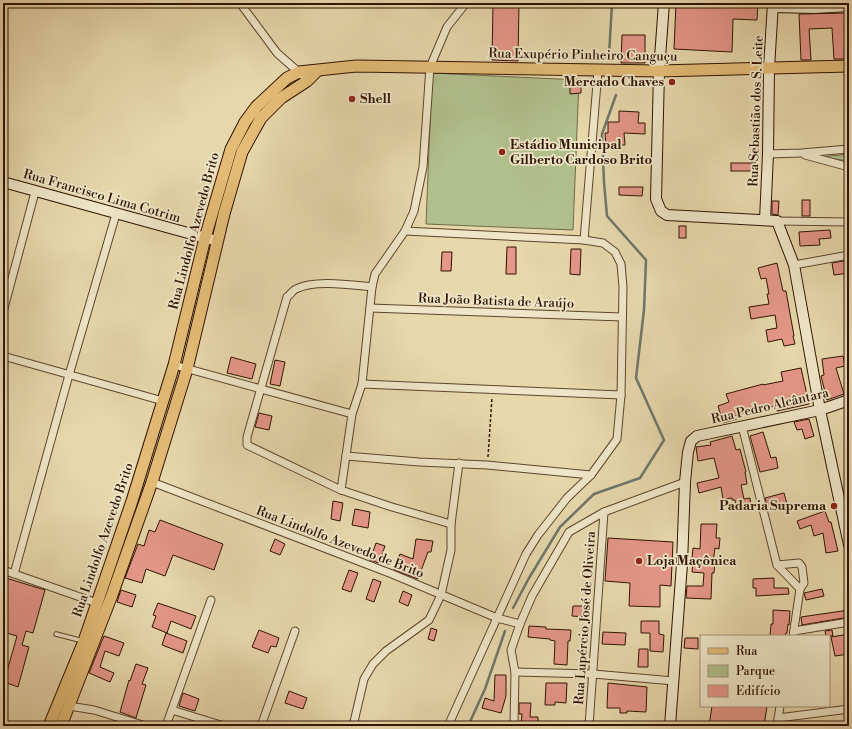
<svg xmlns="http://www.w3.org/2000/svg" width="852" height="729" viewBox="0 0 852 729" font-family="'Libre Bodoni',serif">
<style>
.green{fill:#b1c08d;stroke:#706a48}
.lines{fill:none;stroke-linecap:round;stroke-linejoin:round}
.stream{stroke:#6f766c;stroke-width:2.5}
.building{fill:#e59789;stroke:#301302}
.lane-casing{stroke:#5e442c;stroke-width:5.5}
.street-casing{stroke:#5e442c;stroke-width:9}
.secondary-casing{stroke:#301302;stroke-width:12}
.primary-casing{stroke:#301302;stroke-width:13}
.path{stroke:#301302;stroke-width:1.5;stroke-dasharray:3 2;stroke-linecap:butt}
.lane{stroke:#efe6c9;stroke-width:3.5}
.street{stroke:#efe6c9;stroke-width:7}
.secondary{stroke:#efe6c9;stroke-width:10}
.primary{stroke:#e4bc76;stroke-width:11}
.poi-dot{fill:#8f2418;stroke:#efe6c9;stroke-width:1.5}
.labels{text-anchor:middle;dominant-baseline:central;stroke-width:3.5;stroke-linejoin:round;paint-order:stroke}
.street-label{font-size:13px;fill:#301302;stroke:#efe6c9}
.poi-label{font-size:13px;font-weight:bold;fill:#301302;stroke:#efe6c9;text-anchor:start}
</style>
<rect width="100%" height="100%" fill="#e7d8ac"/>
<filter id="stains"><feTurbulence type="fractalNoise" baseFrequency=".005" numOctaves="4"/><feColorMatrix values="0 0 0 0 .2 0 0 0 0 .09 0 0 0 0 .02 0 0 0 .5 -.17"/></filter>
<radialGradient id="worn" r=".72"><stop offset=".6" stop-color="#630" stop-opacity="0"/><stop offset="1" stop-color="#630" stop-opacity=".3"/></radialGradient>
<g class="green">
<polygon points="432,73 579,80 573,230 426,224"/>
<polygon points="849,154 849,161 821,157"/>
</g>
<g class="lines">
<g class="stream">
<polyline points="609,55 612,3"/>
<polyline points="513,608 529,578 560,527 594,494 640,478 664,440 636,378 644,310 646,260 607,216 604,182 602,134 616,95"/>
<polyline points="468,726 485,689 505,631"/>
</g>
</g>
<g class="building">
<polygon points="493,3 519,3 518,61 492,60"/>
<polygon points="676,3 758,3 757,20 733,19 732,52 674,49"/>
<polygon points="849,13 849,59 834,59 832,28 809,29 811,60 801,60 799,14"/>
<polygon points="622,35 645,35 645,63 621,63"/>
<polygon points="581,79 581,93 570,94 570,80"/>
<polygon points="619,111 639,112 638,123 645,123 645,134 624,133 625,145 606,145 605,133 608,133 608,122 619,122"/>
<rect x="731" y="163" width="25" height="8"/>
<polygon points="619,187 643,187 642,196 619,195"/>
<rect x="802" y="200" width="8" height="16"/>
<polygon points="772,201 779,201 778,215 772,214"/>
<rect x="679" y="226" width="7" height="12"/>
<polygon points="830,230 831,238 819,239 820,245 800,246 799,232"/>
<polygon points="507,247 516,247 516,274 506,274"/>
<polygon points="571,249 581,249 580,275 570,274"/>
<polygon points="442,252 452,252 451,271 441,271"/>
<polygon points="849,260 849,273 834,275 832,263"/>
<polygon points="777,263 783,291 786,291 794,336 793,336 795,344 784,346 782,339 768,342 766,330 777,328 775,315 751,319 749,307 769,304 767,294 769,294 766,278 761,279 758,268"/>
<polygon points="843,356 845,366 836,368 844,394 827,400 821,376 824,375 822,359"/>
<polygon points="231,357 256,364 252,379 227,373"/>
<polygon points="275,360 285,362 280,386 270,384"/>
<polygon points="801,368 809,404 777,411 776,406 756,410 736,415 737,419 723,423 718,406 729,402 726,394 763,384 763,385 783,381 781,372"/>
<polygon points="259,413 272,416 269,430 255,427"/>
<polygon points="809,419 814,436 805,439 802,429 797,430 794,422"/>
<polygon points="763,432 771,458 776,457 778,468 760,472 750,436"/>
<polygon points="732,436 736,450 740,449 746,472 745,472 747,484 741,485 744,499 750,498 751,508 737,510 735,500 732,500 732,498 723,499 721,487 699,493 697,483 719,478 714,458 698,461 696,447 711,445 710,442"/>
<polygon points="784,493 787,504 768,508 765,498"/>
<polygon points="333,501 343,503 340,521 331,519"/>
<polygon points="355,509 370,512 368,528 352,525"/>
<polygon points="825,511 829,522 831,522 838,551 826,553 823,533 814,536 811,525 800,529 797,521"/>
<polygon points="160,520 223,544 214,570 173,555 165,576 146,569 142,583 125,578 138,544 144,546 149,530 155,532"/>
<polygon points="701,524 717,524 716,538 720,538 719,549 715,548 713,562 715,562 714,573 712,573 711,599 686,598 687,586 703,586 704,573 692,572 693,559 692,559 693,548 700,549"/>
<polygon points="608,538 673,542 671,586 660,585 660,607 629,606 630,583 605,581"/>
<polygon points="275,539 285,544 280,555 270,551"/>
<polygon points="416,539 433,541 431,552 428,552 418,579 394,570 400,554 413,559"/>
<polygon points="376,543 385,546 379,563 370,560"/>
<polygon points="349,570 358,573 351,592 342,589"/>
<polygon points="6,578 45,590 33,633 26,631 22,645 29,647 18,687 4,682 17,636 3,632 3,588"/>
<polygon points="774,578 774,588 788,588 789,594 756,596 756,588 753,588 753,579"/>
<polygon points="373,579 381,582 374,602 366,599"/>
<polygon points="822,589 824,596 806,600 804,593"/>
<polygon points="121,590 136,595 132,607 117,602"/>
<polygon points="403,591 412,595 408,606 399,602"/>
<polygon points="158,603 196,616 191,629 171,621 167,633 152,627 156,616 153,615"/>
<polygon points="573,606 585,606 585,617 572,616"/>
<polygon points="773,610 790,611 789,625 788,624 787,633 786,633 785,636 770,636 771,624 773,624"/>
<polygon points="849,610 849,617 802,625 801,617"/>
<polygon points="641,621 659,621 659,634 664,635 663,652 650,651 650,633 641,633"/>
<polygon points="529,626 546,627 546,629 571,630 570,641 568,641 567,665 554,664 555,641 550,640 550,639 528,637"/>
<polygon points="431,628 437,630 434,641 428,639"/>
<polygon points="259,630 279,638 276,647 271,646 268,653 252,647"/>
<polygon points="832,630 833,636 826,636 825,631"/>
<polygon points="603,632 626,633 625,645 602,644"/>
<polygon points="166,633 187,641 183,653 162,645"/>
<polygon points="849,634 849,654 835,656 831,637"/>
<polygon points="104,636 124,643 119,656 105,651 100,667 114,673 110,682 89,673"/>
<polygon points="685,638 698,638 698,649 684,648"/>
<polygon points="639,649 648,649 648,667 638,667"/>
<polygon points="136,664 148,668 142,684 146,685 136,718 120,712 129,680 130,681"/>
<polygon points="495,675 506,675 506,696 501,713 482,708 485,698 494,701"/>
<polygon points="546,683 567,683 566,703 555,702 555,705 545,705"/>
<polygon points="608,683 647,687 646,712 627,711 627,713 620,713 620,708 607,708"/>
<polygon points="289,691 307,698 303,709 285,703"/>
<polygon points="183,693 199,699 195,711 179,706"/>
<polygon points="519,703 531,703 530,717 538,717 538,726 521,726 522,714 519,714"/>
<polygon points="712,706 767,706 764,726 709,726"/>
</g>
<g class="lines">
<g class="lane-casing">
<polyline id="lane" points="56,634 83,641"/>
</g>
<g class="street-casing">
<g id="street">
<polyline points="240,3 277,53 302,75"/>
<polyline points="768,154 801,153 849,149"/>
<polyline points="805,155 849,167"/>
<polyline points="777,221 849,222"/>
<polyline points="405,231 584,240 603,243 615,252 621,264 623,287 621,395 617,439 591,475 567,498 538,535 526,554 448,726"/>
<polyline points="584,240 598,71"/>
<polyline points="794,265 849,255"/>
<path d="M372,287c-20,-2 -58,-8 -76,2 -3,1 -6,6 -9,8l-40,140v8l94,45 51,17 59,17"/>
<polyline points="370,308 622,317"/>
<polyline points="3,312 35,192"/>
<polyline points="3,356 163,401"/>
<polyline points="174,365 352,414"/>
<polyline points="362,384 621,395"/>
<polyline points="742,426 777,565 800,589 793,636"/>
<polyline points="346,456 419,462 487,465 591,475"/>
<polyline points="152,482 392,574 497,618 520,624"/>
<polyline points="341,490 352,414 362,384 372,287 375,274 405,231 414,211 423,167 430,67 447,27 466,3"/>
<polyline points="777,565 799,563 802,567 804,583 800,589"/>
<polyline points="3,570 97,603"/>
<polyline points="14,574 69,375 116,214"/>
<polyline points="794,631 849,622"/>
<polyline points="515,672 593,674 674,681"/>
<polyline points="69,706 94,710 146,726"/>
<polyline points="172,710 224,726"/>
<polyline points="778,718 849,709"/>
<polyline points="166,726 211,600"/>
<polyline points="261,726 295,631"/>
<polyline points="353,726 364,679 373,664 386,651 429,620 441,595 451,550 451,524 459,463"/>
<polyline points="514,726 515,672 511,650 520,624 532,596 569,532 604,512 685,482"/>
<polyline points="589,726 604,512"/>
<polyline points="777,726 780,706"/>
</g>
</g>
<g class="secondary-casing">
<g id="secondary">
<polyline points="664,3 659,71 656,199 661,211 667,215 777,221 794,265 820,410 849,545"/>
<polyline points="773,7 815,8 849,6"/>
<polyline points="3,182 217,241"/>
<polyline points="765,220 768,154 769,68 773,3"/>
<polyline points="670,726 682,564 685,482 688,452 691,441 697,436 820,410 849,400"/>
</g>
</g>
<g class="primary-casing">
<g id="primary">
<polyline points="49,726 84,641 132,501 174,365 205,238 231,149 245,122 256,107 287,78 299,72 356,66 659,71 849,66"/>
<polyline points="61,726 112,595 152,482 187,369 224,214 242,152 261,118 281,98 307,81 317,71"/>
</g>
</g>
<polyline class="path" points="488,457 492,397"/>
<use href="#lane" class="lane"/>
<use href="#street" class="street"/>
<use href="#secondary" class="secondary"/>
<use href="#primary" class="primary"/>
</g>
<g class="poi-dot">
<circle cx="672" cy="82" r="4"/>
<circle cx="352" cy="99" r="4"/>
<circle cx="502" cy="152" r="4"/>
<circle cx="834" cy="506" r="4"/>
<circle cx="639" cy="561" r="4"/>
</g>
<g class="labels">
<g class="street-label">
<text transform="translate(583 55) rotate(1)">Rua Exupério Pinheiro Canguçu</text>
<text transform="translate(756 111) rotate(-88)">Rua Sebastião dos S. Leite</text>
<text transform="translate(102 196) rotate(16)">Rua Francisco Lima Cotrim</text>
<text transform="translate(194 231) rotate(-75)">Rua Lindolfo Azevedo Brito</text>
<text transform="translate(496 301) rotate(2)">Rua João Batista de Araújo</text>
<text transform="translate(770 406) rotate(-13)">Rua Pedro Alcântara</text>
<text transform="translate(103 540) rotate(-71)">Rua Lindolfo Azevedo Brito</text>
<text transform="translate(340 542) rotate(21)">Rua Lindolfo Azevedo de Brito</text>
<text transform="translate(585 618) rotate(-86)">Rua Lupércio José de Oliveira</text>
</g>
<g class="poi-label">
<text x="664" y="82" text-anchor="end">Mercado Chaves</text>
<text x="360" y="99">Shell</text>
<text x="510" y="145">Estádio Municipal<tspan x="510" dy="15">Gilberto Cardoso Brito</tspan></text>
<text x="826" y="506" text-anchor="end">Padaria Suprema</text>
<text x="647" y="561">Loja Maçônica</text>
</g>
</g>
<rect width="852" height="729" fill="none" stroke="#e7d8ac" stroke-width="16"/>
<rect x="4" y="4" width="844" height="721" fill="none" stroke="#301302" stroke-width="2"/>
<rect x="8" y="8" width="836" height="713" fill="none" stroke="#301302"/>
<rect x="700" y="635" width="130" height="72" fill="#efe6c9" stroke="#a39279"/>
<rect x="708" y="648" width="20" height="6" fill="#e4bc76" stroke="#a39279"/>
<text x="736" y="655" font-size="12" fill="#301302">Rua</text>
<rect x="708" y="665" width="20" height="12" fill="#b1c08d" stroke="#a39279"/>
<text x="736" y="675" font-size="12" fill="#301302">Parque</text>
<rect x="708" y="685" width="20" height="12" fill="#e59789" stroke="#a39279"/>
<text x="736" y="695" font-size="12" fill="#301302">Edifício</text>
<rect width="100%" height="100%" filter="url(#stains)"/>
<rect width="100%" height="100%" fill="url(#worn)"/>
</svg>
